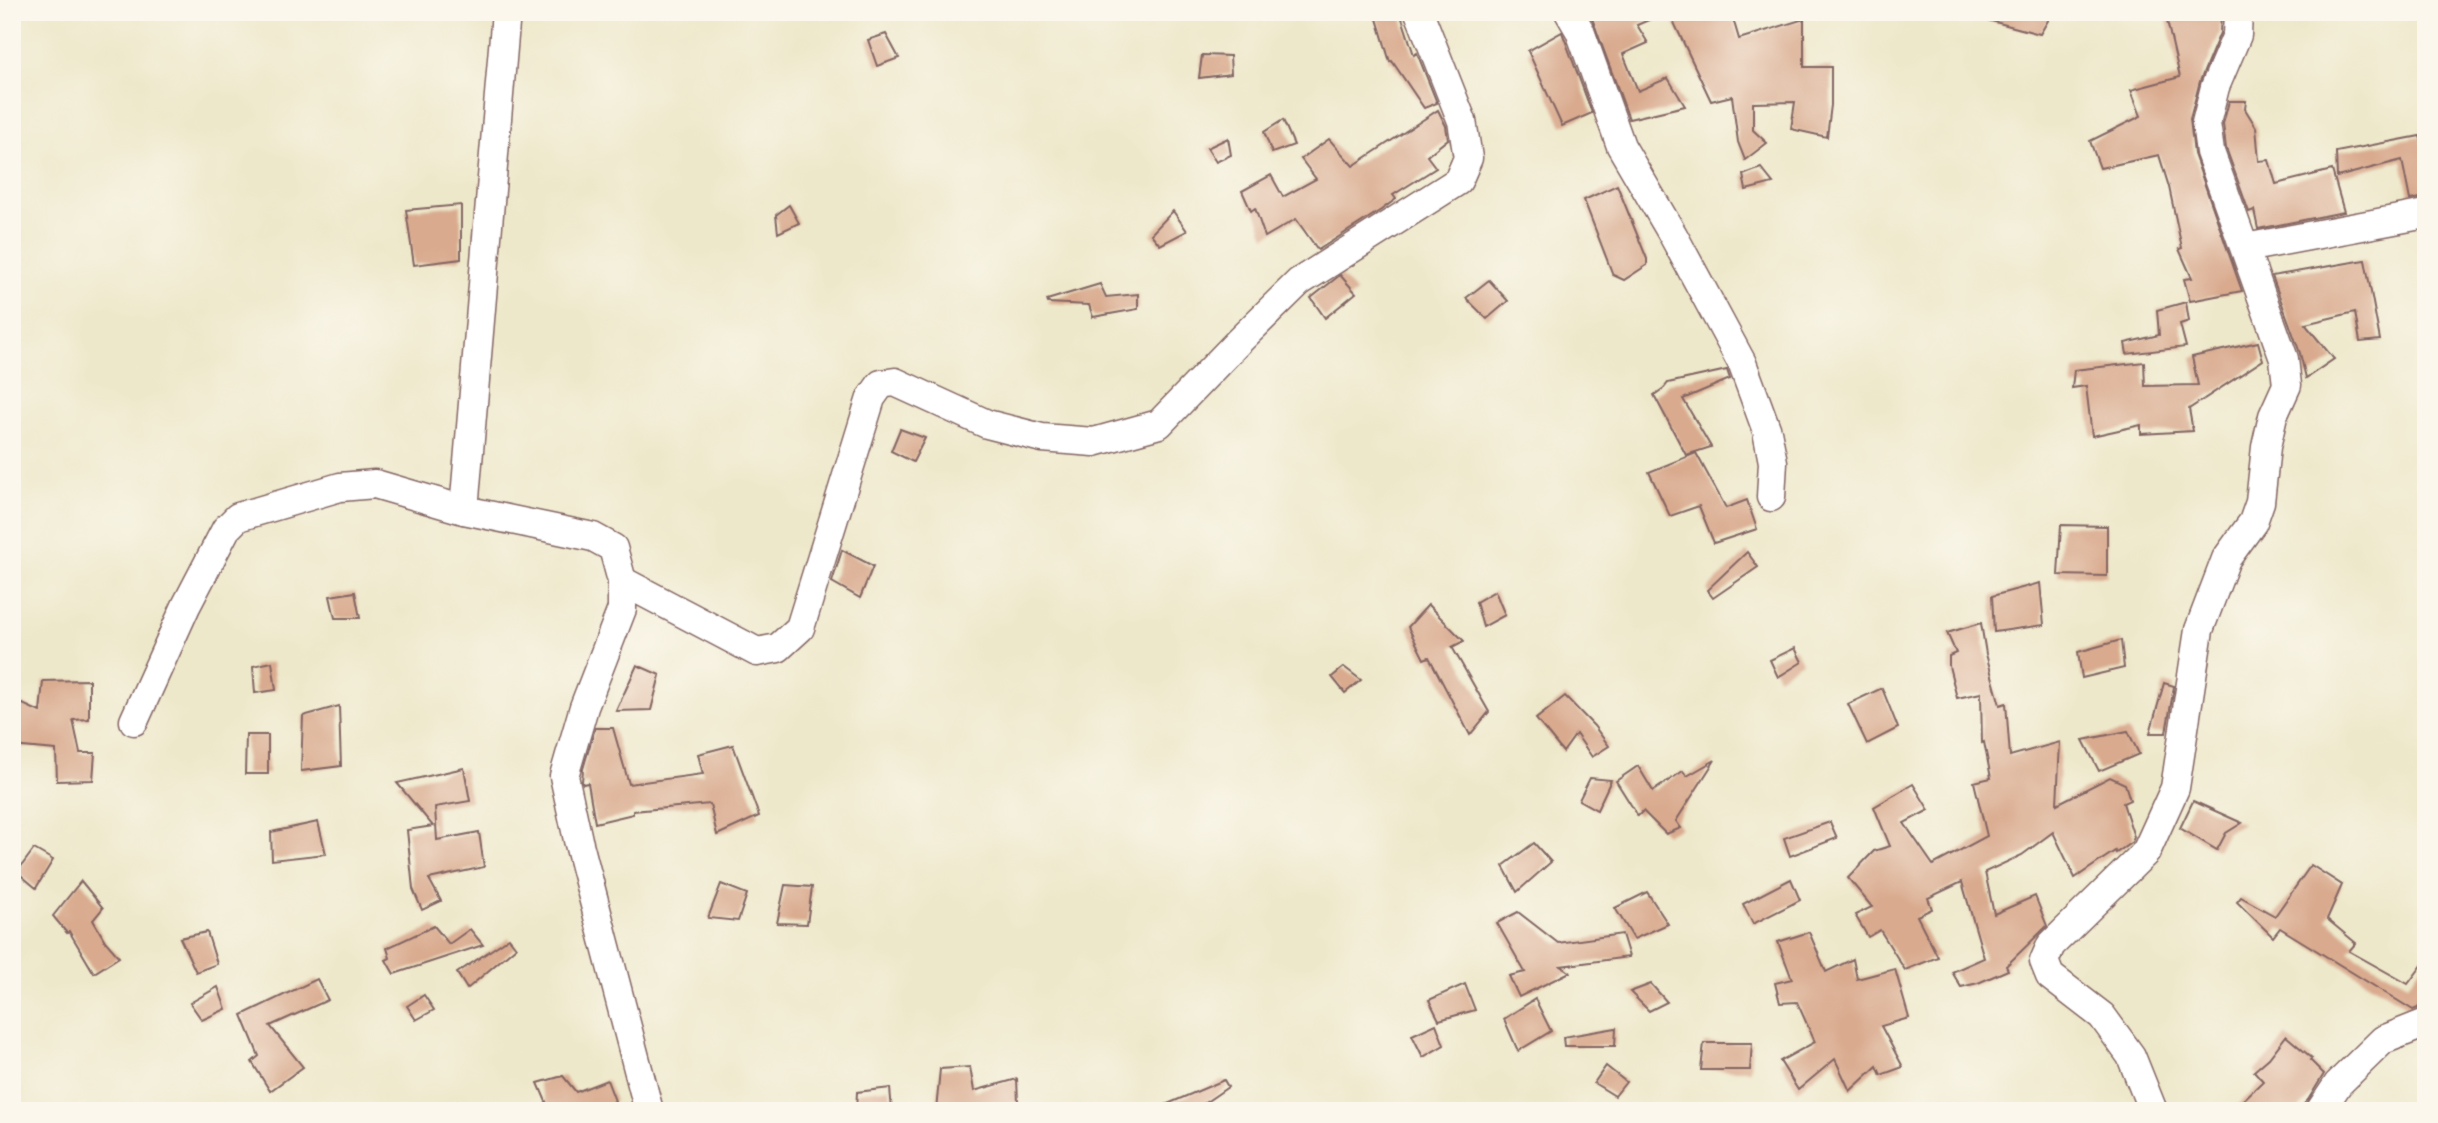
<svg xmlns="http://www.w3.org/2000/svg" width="2438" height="1123" viewBox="0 0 2438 1123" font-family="Caveat,sans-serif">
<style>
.building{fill:#d9aa8e}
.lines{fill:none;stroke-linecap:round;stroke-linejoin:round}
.minor-casing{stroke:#836563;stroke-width:31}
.minor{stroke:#fff;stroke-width:28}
</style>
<rect width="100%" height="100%" fill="#fbf7ec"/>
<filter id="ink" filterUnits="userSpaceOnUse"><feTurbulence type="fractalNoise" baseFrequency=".0143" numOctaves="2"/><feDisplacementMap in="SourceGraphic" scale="14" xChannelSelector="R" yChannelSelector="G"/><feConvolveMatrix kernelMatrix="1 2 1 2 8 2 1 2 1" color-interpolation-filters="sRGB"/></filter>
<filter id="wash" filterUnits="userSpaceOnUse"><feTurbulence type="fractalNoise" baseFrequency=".00686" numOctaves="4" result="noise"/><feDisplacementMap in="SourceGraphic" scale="28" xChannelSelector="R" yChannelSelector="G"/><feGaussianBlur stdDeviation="1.57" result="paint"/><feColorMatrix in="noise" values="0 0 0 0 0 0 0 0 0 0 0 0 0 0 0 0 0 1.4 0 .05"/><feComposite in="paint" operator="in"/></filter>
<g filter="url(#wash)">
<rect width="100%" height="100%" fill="#eee8cb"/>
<g id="blocks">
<g class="building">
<polygon points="1375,12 1400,12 1414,55 1417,53 1437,103 1424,108 1392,61 1390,62"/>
<polygon points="1605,12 1667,12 1637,25 1648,43 1623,54 1638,91 1668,78 1685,106 1629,119 1592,18"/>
<polygon points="1669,12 1731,12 1739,39 1804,19 1804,67 1831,67 1831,105 1827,137 1791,129 1795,102 1753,103 1753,130 1767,143 1745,160 1738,142 1732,96 1711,101"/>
<polygon points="1981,12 2053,12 2040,34 1980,18"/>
<polygon points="2198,12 2221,12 2220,33 2200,81 2190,119 2194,154 2242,291 2190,301 2184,279 2192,278 2179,249 2182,248 2169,187 2159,155 2100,168 2090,141 2141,116 2131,90 2180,77 2167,21"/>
<polygon points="1562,32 1592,113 1562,126 1528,51"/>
<polygon points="886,34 899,58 877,66 868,40"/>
<polygon points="1202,55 1230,56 1231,74 1199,78"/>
<polygon points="2229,101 2246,101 2245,109 2256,127 2259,161 2269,160 2276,184 2332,170 2344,212 2258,229 2254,210 2249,212 2226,148 2223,124"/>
<polygon points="1438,110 1446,126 1448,139 1427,156 1436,168 1393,195 1396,199 1381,210 1318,250 1296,219 1265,237 1255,208 1251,211 1242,191 1271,175 1283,197 1316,179 1301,159 1329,139 1353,166"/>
<polygon points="1283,120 1294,145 1272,153 1264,132"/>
<polygon points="2420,136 2426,155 2426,197 2410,200 2402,160 2337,177 2336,152"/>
<polygon points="1228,138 1231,155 1216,162 1207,148"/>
<polygon points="1761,168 1773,183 1746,190 1743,175"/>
<polygon points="1617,185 1647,259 1647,265 1624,280 1613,275 1584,200"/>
<polygon points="461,205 461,259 414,265 406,210"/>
<polygon points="789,205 799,223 778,233 776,215"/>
<polygon points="1173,211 1187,231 1160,245 1151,234"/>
<polygon points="2365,260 2380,340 2360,342 2355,312 2305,324 2334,359 2306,378 2300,353 2272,276"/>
<polygon points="1340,275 1356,293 1325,318 1311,298"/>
<polygon points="1489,280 1508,301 1487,319 1466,298"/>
<polygon points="1100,284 1106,297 1138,294 1138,309 1093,317 1089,305 1048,303 1047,300"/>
<polygon points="2186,302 2189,321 2180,324 2186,347 2127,354 2125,343 2159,335 2157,310"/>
<polygon points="2258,342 2263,360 2189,409 2193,431 2141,434 2141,425 2092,436 2086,386 2072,388 2074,370 2144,362 2145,386 2198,385 2192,357"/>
<polygon points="1727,370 1730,379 1683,399 1711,447 1686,455 1654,395 1664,388 1668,383"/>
<polygon points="900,429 925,438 913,462 891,451"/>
<polygon points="1696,453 1726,508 1747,500 1757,529 1714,543 1699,506 1670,516 1649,472"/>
<polygon points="2061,525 2107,526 2107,576 2058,575"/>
<polygon points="842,550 873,566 860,598 832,582"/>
<polygon points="1747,552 1758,567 1713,598 1707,590"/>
<polygon points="2040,583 2044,625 1994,632 1992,596"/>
<polygon points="1495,591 1505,615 1483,627 1476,602"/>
<polygon points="355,592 360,618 335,618 330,596"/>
<polygon points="1428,605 1464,641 1452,647 1489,712 1470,735 1429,657 1424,659 1408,627"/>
<polygon points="1981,623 1986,654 2000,705 2006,703 2010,756 2060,742 2057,804 2110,777 2125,784 2130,800 2123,803 2134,837 2132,842 2116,853 2115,851 2075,878 2053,832 2022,855 1985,872 1994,914 2035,896 2047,926 2006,966 2008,970 1978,983 1961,987 1952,972 1984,958 1962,882 1928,898 1932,909 1917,916 1938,957 1905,970 1880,930 1868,937 1855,915 1872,907 1848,878 1874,851 1890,846 1874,807 1913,784 1929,810 1904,823 1933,865 1987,836 1974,782 1991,778 1984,742 1982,743 1981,693 1957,698 1949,666 1949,656 1956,653 1947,633"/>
<polygon points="2121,640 2124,668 2082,678 2078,652"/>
<polygon points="1795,648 1802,662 1778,677 1770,660"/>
<polygon points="272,662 276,690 255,693 253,666"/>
<polygon points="637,665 660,675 651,710 616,711"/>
<polygon points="1344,667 1361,680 1345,693 1332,677"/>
<polygon points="89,680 89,719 73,720 80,753 95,753 93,780 57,781 56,750 12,746 16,724 12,722 12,699 40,712 43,681"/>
<polygon points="2164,683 2174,686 2166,733 2150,733"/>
<polygon points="1882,688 1898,728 1867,744 1848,704"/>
<polygon points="1565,696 1594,726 1609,746 1592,757 1576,734 1563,752 1536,719"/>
<polygon points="339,706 341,766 301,771 303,716"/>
<polygon points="595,728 613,728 629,784 703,774 698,754 733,745 759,816 717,835 710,804 633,811 633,814 595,823 588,783 583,784 582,782 583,769"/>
<polygon points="2128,731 2139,754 2099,771 2083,740"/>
<polygon points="246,735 268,735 268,774 245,774"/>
<polygon points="1715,760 1676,821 1681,828 1666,834 1643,811 1638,816 1616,781 1638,766 1653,791 1683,771 1687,776"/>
<polygon points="464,768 470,801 435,807 437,840 479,832 484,867 429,879 441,901 422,910 413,889 407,830 433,826 397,783"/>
<polygon points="1590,778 1611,780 1597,810 1579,800"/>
<polygon points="2193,801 2242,823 2226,833 2217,850 2180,828"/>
<polygon points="318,822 326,854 272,860 271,832"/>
<polygon points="1830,822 1837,838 1790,856 1784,838"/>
<polygon points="1534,843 1551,862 1517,892 1503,866"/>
<polygon points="34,849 53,860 36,888 17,872"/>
<polygon points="2311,865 2342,885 2327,919 2356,943 2349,951 2408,984 2426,960 2426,995 2418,1008 2413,1010 2280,928 2273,937 2237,902 2241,897 2275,916"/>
<polygon points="1791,879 1800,900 1753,924 1743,904"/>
<polygon points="81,881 103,908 93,920 105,941 119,957 94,973 69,931 67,933 53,916"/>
<polygon points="721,884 747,894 738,921 708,918"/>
<polygon points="785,885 812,887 807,924 777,923"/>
<polygon points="1647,892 1668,924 1634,939 1615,908"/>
<polygon points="1518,912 1558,943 1622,934 1629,957 1561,966 1570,972 1519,997 1509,976 1525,972 1497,923"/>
<polygon points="434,926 449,944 470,929 483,945 394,974 386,960 390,958 387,948"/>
<polygon points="207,932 217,964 196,972 180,938"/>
<polygon points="1809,932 1826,972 1853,959 1857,979 1895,969 1909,1018 1881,1026 1903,1067 1881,1075 1877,1066 1850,1091 1835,1059 1798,1090 1780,1061 1815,1042 1797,1002 1780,1003 1775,983 1792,979 1778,942"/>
<polygon points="509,938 516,947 467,989 457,973"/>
<polygon points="317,979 328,1000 270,1026 303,1067 270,1091 252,1062 259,1056 242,1015"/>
<polygon points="1465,984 1475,1010 1439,1020 1429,1000"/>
<polygon points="1651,984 1667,1002 1649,1011 1630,992"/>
<polygon points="218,987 226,1009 202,1020 190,1003"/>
<polygon points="424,995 434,1010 416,1020 407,1006"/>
<polygon points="1535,999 1551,1031 1518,1051 1504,1019"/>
<polygon points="1436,1024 1444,1045 1423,1057 1412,1035"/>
<polygon points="1616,1028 1615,1046 1564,1046 1563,1037"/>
<polygon points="2286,1036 2312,1058 2310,1060 2324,1074 2308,1100 2297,1111 2232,1111 2263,1081 2254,1071 2269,1058"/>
<polygon points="1704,1043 1752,1043 1750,1070 1701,1070"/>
<polygon points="1606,1066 1626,1082 1615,1096 1594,1083"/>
<polygon points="970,1067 974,1091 1017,1079 1018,1102 983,1111 936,1111 940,1069"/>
<polygon points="563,1076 576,1092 607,1080 615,1101 593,1111 550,1111 538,1083"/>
<polygon points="1224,1080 1228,1087 1193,1111 1151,1111"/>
<polygon points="890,1088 892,1111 856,1111 857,1092"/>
</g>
</g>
</g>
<g filter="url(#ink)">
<use href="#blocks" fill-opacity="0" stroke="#836563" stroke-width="2"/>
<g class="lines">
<g class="minor-casing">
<g id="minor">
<polyline points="1569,12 1580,31 1621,146 1673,235 1742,363 1767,431 1773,462 1771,497"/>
<polyline points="2245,248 2426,214"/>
<polyline points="464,510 506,12"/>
<polyline points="622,581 757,652 778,648 800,628 871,398 881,384 895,382 987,424 1042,438 1094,442 1159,424 1238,342 1299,282 1458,181 1468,158 1462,121 1419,12"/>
<polyline points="134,721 186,606 226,529 238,517 340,487 375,484 464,510 593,537 613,548 622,581 622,609 584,707 564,776 578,840 649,1111"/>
<polyline points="2153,1111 2131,1056 2102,1016 2050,976 2044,961 2051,945 2146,852 2175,788 2199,630 2226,559 2253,522 2260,502 2266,447 2273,416 2287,385 2284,359 2210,152 2206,123 2215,87 2237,35 2238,12"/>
<polyline points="2320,1111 2338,1084 2383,1040 2426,1023"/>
</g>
</g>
<use href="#minor" class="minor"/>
</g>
</g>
<rect width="2438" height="1123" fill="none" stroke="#fbf7ec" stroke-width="42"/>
</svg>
